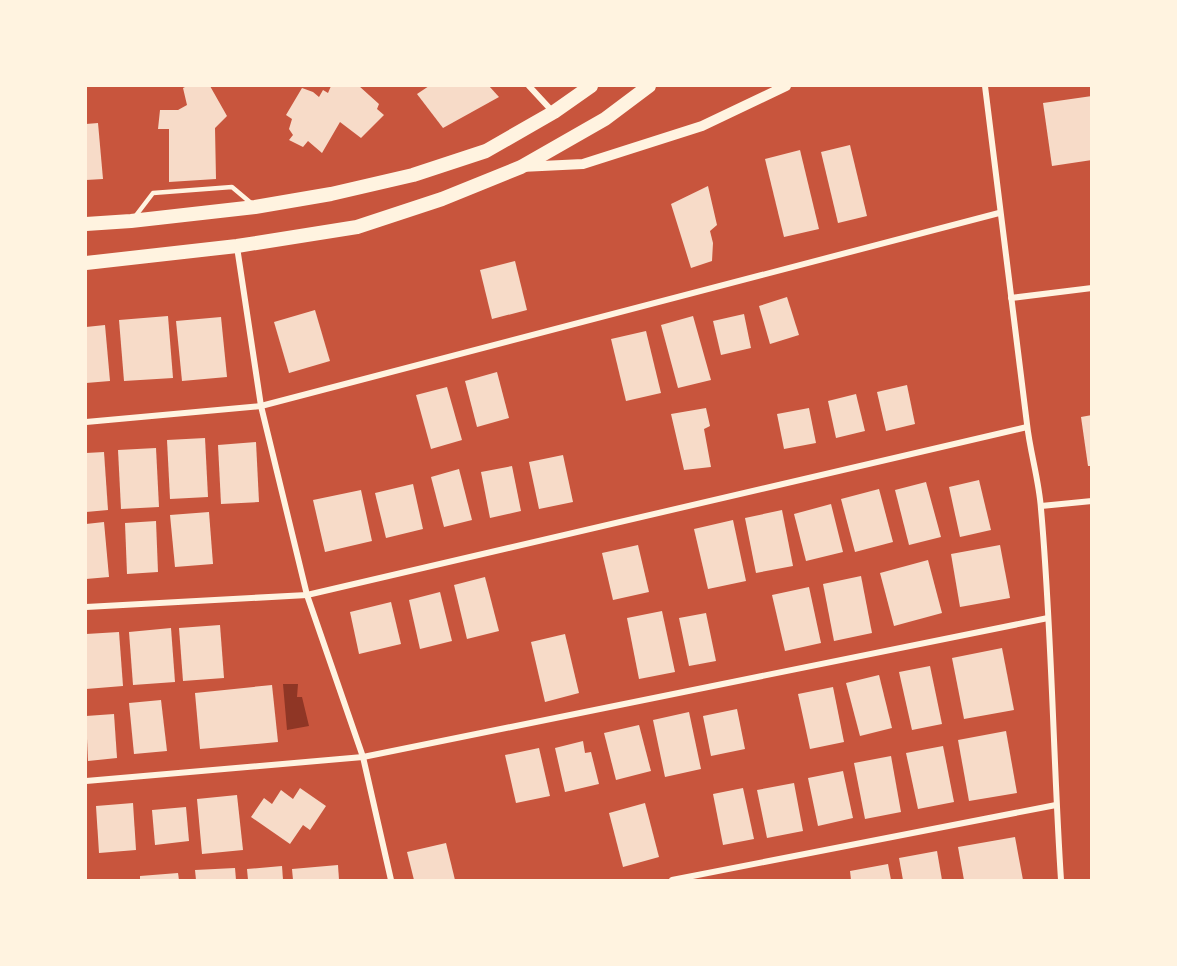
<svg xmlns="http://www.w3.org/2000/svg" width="1177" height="966" viewBox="0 0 1177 966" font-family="'Alegreya Sans',sans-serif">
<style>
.water{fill:#8f3625}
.building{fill:#f7dbc8}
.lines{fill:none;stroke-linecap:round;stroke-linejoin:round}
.service{stroke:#fff3e0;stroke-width:4.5}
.minor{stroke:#fff3e0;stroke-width:6}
.tertiary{stroke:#fff3e0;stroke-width:10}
.primary{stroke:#fff3e0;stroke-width:14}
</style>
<rect width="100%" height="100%" fill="#c8553d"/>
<polygon class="water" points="283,684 298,684 297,697 302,697 309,726 287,730"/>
<g class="building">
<polygon points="187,86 210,86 227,116 215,128 216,179 169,182 169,129 158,129 160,110 178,110 187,105 183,88"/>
<polygon points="331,86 336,87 337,86 359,86 379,104 377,109 384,115 361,138 340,122 322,153 308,141 303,147 289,140 293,135 289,129 292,119 286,115 302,88 313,92 319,97 323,90 328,93"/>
<polygon points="429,86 489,86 499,97 443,128 417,94"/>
<polygon points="1092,96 1092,160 1052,166 1043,103"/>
<polygon points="98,123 103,179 86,180 86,124"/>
<polygon points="850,145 867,216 838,223 821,152"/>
<polygon points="800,150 819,229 784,237 765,159"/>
<polygon points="708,186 717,225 710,231 713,243 712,261 691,268 671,204"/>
<polygon points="515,261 527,310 492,319 480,270"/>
<polygon points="787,297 799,335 770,344 759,306"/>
<polygon points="315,310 330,361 289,373 274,322"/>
<polygon points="744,314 751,348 721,355 713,321"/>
<polygon points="168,316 173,378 124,381 119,320"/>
<polygon points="693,316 711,380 678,388 661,325"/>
<polygon points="221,317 227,377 182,381 176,321"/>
<polygon points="105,325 110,381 86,383 86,327"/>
<polygon points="646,331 661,393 626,401 611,339"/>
<polygon points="497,372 509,418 477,427 465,381"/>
<polygon points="907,385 915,424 886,431 877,392"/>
<polygon points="447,387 462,440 431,449 416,395"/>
<polygon points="856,394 865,431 836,438 828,401"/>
<polygon points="706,408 710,426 704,429 711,467 684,470 671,414"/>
<polygon points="809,408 816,443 784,449 777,414"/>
<polygon points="1092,415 1092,466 1088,466 1081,417"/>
<polygon points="205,438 208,497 170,499 167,440"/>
<polygon points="256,442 259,502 221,504 218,445"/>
<polygon points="156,448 159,507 121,509 118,450"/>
<polygon points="104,452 108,510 86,512 86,453"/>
<polygon points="563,455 573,502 539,509 529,462"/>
<polygon points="512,466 521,511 490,518 481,472"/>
<polygon points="459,469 472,520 444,527 431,477"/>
<polygon points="979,480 991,530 960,537 949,487"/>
<polygon points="926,482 941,537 909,545 895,490"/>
<polygon points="413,484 423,529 386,538 375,493"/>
<polygon points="879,489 893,542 855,552 841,499"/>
<polygon points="361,490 372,541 325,552 313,500"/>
<polygon points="831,504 843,552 806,561 794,514"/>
<polygon points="782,510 793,566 756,573 745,518"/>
<polygon points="209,512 213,564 175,567 170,515"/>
<polygon points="733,520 746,581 708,589 694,529"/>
<polygon points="156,521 158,572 127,574 125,523"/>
<polygon points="104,522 109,577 86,579 86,524"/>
<polygon points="638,545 649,592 613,600 602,553"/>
<polygon points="1000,545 1010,598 960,607 951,554"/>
<polygon points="928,560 942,613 894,626 880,573"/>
<polygon points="861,576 872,633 834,641 823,584"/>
<polygon points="485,577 499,631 467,639 454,585"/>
<polygon points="809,587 821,643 785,651 772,595"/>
<polygon points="440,592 452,641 420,649 409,600"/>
<polygon points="391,602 401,644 359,654 350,612"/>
<polygon points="662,611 675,672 639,679 627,618"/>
<polygon points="706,613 716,661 689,666 679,618"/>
<polygon points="220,625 224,678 183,681 179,628"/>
<polygon points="171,628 175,682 133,685 129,632"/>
<polygon points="119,632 123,686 86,689 86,634"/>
<polygon points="565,634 579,693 545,702 531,642"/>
<polygon points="1002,648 1014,710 964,719 952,658"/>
<polygon points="930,666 942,724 912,730 899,672"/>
<polygon points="879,675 892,728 860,736 846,683"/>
<polygon points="272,685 278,742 200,749 195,693"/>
<polygon points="833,687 844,742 810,749 798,694"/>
<polygon points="161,700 167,751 134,754 129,703"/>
<polygon points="737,709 745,749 711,756 703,716"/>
<polygon points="689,712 701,769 665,777 653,720"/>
<polygon points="114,714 117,758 88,761 86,716"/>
<polygon points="639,725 651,771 616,780 604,733"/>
<polygon points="1006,731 1017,793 969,801 958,740"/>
<polygon points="583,741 585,753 591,752 599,784 565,792 555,748"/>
<polygon points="943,746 954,802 918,809 906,753"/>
<polygon points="539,748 550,796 516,803 505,755"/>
<polygon points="891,756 901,812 865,819 854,763"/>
<polygon points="843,771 853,818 818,826 808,778"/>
<polygon points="794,783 803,831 767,838 757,790"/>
<polygon points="300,788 326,806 310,830 303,825 290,844 251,817 264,798 272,804 281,790 293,799"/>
<polygon points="743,788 754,839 723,845 713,794"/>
<polygon points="237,795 243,850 202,854 197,799"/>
<polygon points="133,803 136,850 99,853 96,806"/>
<polygon points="645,803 659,857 623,867 609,813"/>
<polygon points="186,807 189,841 155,845 152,810"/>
<polygon points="1015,837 1023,880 964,880 958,847"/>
<polygon points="446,843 455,880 414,880 407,852"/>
<polygon points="937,851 942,880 903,880 899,858"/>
<polygon points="888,864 891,880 851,880 850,871"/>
<polygon points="338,865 339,880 293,880 292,869"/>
<polygon points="282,866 283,880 248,880 247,869"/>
<polygon points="235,868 236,880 196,880 195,870"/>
<polygon points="178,873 179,880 140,880 140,876"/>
</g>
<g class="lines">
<polyline class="service" points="134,218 153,193 232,187 251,203"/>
<g class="minor">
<polyline points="529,86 553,112"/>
<path d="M985,86c13,112 27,225 42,338 3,28 12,56 14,85 11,123 12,248 20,371"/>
<polyline points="237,247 261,406 307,595 363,757 391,880"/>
<polyline points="1011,298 1092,288"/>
<polyline points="86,422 261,406 999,213"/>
<polyline points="1041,506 1092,501"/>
<polyline points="86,607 307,595 1027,427"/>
<polyline points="86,781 363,757 1048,618"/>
<polyline points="672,880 1056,805"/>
</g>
<polyline class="tertiary" points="521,167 583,164 702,126 786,86"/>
<g class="primary">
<polyline points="86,224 131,221 255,207 331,194 413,175 486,151 554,112 591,86"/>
<polyline points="86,263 237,246 357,227 442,199 521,167 605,119 649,86"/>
</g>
</g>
<rect width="1177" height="966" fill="none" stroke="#fff3e0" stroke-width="174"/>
</svg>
